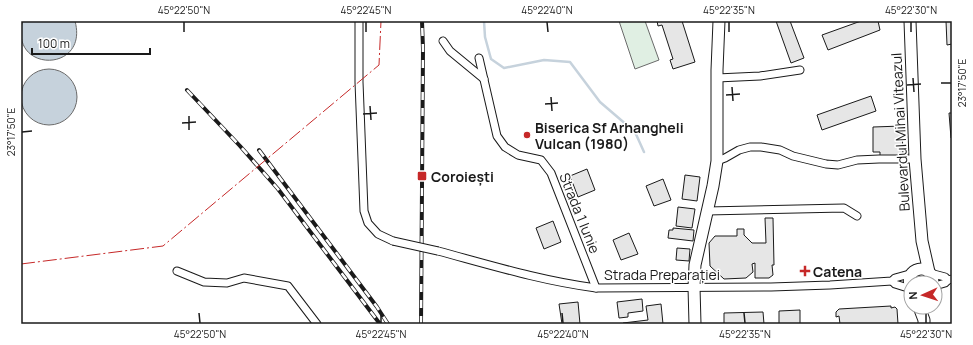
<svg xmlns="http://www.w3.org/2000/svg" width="973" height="345" viewBox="0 0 973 345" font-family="Manrope,sans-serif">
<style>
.green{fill:#e0efe3;stroke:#6a6a6a}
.water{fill:#c6d2dc;stroke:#6a6a6a}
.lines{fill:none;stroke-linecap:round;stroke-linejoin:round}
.stream{stroke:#c6d2dc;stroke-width:2.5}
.building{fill:#e6e6e6;stroke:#1a1a1a}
.minor-casing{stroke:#1a1a1a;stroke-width:9}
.primary-casing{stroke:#1a1a1a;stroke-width:13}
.minor{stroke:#fff;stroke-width:7}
.primary{stroke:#fff;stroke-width:11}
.rail-casing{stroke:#1a1a1a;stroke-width:4}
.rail{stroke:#fff;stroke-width:2.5;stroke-dasharray:8;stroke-linecap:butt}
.minor-bridge-casing{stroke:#1a1a1a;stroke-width:9;stroke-linecap:butt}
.minor-bridge{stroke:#fff;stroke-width:7}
.wall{stroke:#1a1a1a;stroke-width:2}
.power{stroke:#c62828;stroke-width:1;stroke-dasharray:14 3 2 3;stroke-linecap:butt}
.ticks{fill:none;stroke:#1a1a1a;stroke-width:1.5}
.poi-dot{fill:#c62828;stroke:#fff;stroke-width:1.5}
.labels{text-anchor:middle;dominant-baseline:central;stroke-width:3;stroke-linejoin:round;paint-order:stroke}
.poi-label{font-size:14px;font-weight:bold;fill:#1a1a1a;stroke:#fff;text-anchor:start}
.street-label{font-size:14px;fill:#1a1a1a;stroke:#fff}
.neatline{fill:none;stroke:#1a1a1a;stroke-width:1.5}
.ticks-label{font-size:10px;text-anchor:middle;fill:#1a1a1a}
</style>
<rect width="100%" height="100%" fill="#fff"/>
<polygon class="green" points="619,21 645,21 659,60 635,69"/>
<g class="water">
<path d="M23,21h52c13,48 -54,52 -54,12 0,-4 0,-8 2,-12z"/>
<circle cx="49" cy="97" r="28"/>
</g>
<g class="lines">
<polyline class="stream" points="484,21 485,37 491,59 504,68 544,60 570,62 600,102 635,132 644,152"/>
</g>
<g class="building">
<polygon points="657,21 682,21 695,62 673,69 670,60 673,59 662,25 658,26"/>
<polygon points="776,21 790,21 804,58 791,63"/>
<polygon points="861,21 878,21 880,30 828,50 822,35"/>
<polygon points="946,21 952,21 952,44 947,45"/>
<polygon points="871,96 876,111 822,130 817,115"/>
<polygon points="949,113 952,113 952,138 951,138"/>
<polygon points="902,126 903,156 880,156 880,152 873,152 873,127"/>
<polygon points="587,169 595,190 578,197 570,176"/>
<polygon points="685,175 700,177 697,201 682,199"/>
<polygon points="663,179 671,200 654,206 646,186"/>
<polygon points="678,207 695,209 692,228 676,226"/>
<polygon points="765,218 773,218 774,265 772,265 773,275 769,278 755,278 755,263 752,264 753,272 746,278 724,279 710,266 709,243 715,236 737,236 737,229 744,229 744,235 752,243 766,243"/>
<polygon points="553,221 561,242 544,249 536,228"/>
<polygon points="673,228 694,230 693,241 668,238 669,230 673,230"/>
<polygon points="629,233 638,254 621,260 613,240"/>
<polygon points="677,248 690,249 689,261 676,260"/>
<polygon points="642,299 643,311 628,313 628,317 619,318 617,302"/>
<polygon points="578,302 580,324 562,324 559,304"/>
<polygon points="661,304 663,324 623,324 623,323 648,320 646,306"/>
<polygon points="891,306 891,308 895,307 897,309 898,324 840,324 839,316 836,317 836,312 839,309"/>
<polygon points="800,310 800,324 779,324 779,311"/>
<polygon points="763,312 764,324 724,324 724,313"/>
</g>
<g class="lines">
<g class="minor-casing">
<g id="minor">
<polyline points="359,21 359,82 364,211 368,223 378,234 393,241"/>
<polyline points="443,41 450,51 484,79"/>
<polyline points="479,58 497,136 505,147 518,155 541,160 551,173 596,288"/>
<polyline points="717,78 760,76 800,70"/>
<polyline points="717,161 725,158 739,150 750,147 761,147 780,150 793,156 826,164 838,165 857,160 879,159 915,159"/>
<polyline points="707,211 844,208 857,216"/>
<path d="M438,251c52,14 104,30 158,37l175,-1 59,-2 62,-4 3,-3 18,-5"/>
<polyline points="177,271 204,282 227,283 244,278 288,286 317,324"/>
<polyline points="930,273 945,277 948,280 952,279"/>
<polyline points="892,281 895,284 911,289"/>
<polyline points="935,286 945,283 948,280"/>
</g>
</g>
<g class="primary-casing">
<g id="primary">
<polyline points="910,21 915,159 922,241 929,272"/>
<path d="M911,288c-9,-21 22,-27 22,-5"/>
<polyline points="919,307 924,320 924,324"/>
<polyline points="695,324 694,287 695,265 713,186 717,161 717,70 719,21"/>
</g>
</g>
<use href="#minor" class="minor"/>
<use href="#primary" class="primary"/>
<g class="rail-casing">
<g id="rail">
<polyline points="187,90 240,146 278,189 380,324"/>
<polyline points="259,150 377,307 388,324"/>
<polyline points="421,324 423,49 422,21"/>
</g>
</g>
<use href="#rail" class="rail"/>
<g class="minor-bridge-casing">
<polyline id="minor-bridge" points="393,241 438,251"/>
</g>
<use href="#minor-bridge" class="minor-bridge"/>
<polyline class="wall" points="918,283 918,279 921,277 925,279 925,283"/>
<polyline class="power" points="21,264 163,246 379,65 381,21"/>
</g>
<path class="ticks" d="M184,22v10M366,22v10M547,22l1,10M729,22v10M911,22v10M913,78l1,14M941,83h10M907,85l14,-1M732,87l1,14M726,95l14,-1M551,97l1,14M545,104l13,-1M370,106l1,14M363,114l14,-1M189,116v14M182,123l14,-1M22,132l10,-1M199,313l1,10M381,313v10M562,313l1,10M744,313l1,10M926,313v10"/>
<g class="poi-dot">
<circle cx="527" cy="135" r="4"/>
<rect x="417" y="171" width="10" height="10" rx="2"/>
<path d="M803 265h4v4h4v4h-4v4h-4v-4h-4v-4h4z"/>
</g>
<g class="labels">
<g class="poi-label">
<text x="535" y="127">Biserica Sf Arhangheli<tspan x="535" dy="16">Vulcan (1980)</tspan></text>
<text x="431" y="176">Coroiești</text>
<text x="813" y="271">Catena</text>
</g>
<g class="street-label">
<text transform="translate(900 132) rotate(-93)">Bulevardul Mihai Viteazul</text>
<text transform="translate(580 213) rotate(68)">Strada 1 Iunie</text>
<text x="662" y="274">Strada Preparației</text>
</g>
</g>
<rect width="973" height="345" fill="none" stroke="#ffffff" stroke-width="44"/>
<g transform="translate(923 295) rotate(267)"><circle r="19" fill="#ffffff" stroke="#a3a3a3"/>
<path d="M0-3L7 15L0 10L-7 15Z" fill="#c62828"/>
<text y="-6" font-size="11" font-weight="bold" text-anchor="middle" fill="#1a1a1a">N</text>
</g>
<path d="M32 48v6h118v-6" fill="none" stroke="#1a1a1a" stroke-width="2"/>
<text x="38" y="48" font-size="12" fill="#1a1a1a" stroke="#ffffff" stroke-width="3" paint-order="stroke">100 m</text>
<rect x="22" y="22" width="929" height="301" class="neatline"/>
<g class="ticks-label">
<text x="184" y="14">45°22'50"N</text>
<text x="366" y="14">45°22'45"N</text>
<text x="547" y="14">45°22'40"N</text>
<text x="729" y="14">45°22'35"N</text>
<text x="911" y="14">45°22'30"N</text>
<text transform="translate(962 83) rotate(-90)" y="4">23°17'50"E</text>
<text transform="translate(11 132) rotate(-90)" y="4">23°17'50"E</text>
<text x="200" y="338">45°22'50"N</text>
<text x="381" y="338">45°22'45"N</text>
<text x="563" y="338">45°22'40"N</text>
<text x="745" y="338">45°22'35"N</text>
<text x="926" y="338">45°22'30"N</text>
</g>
</svg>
